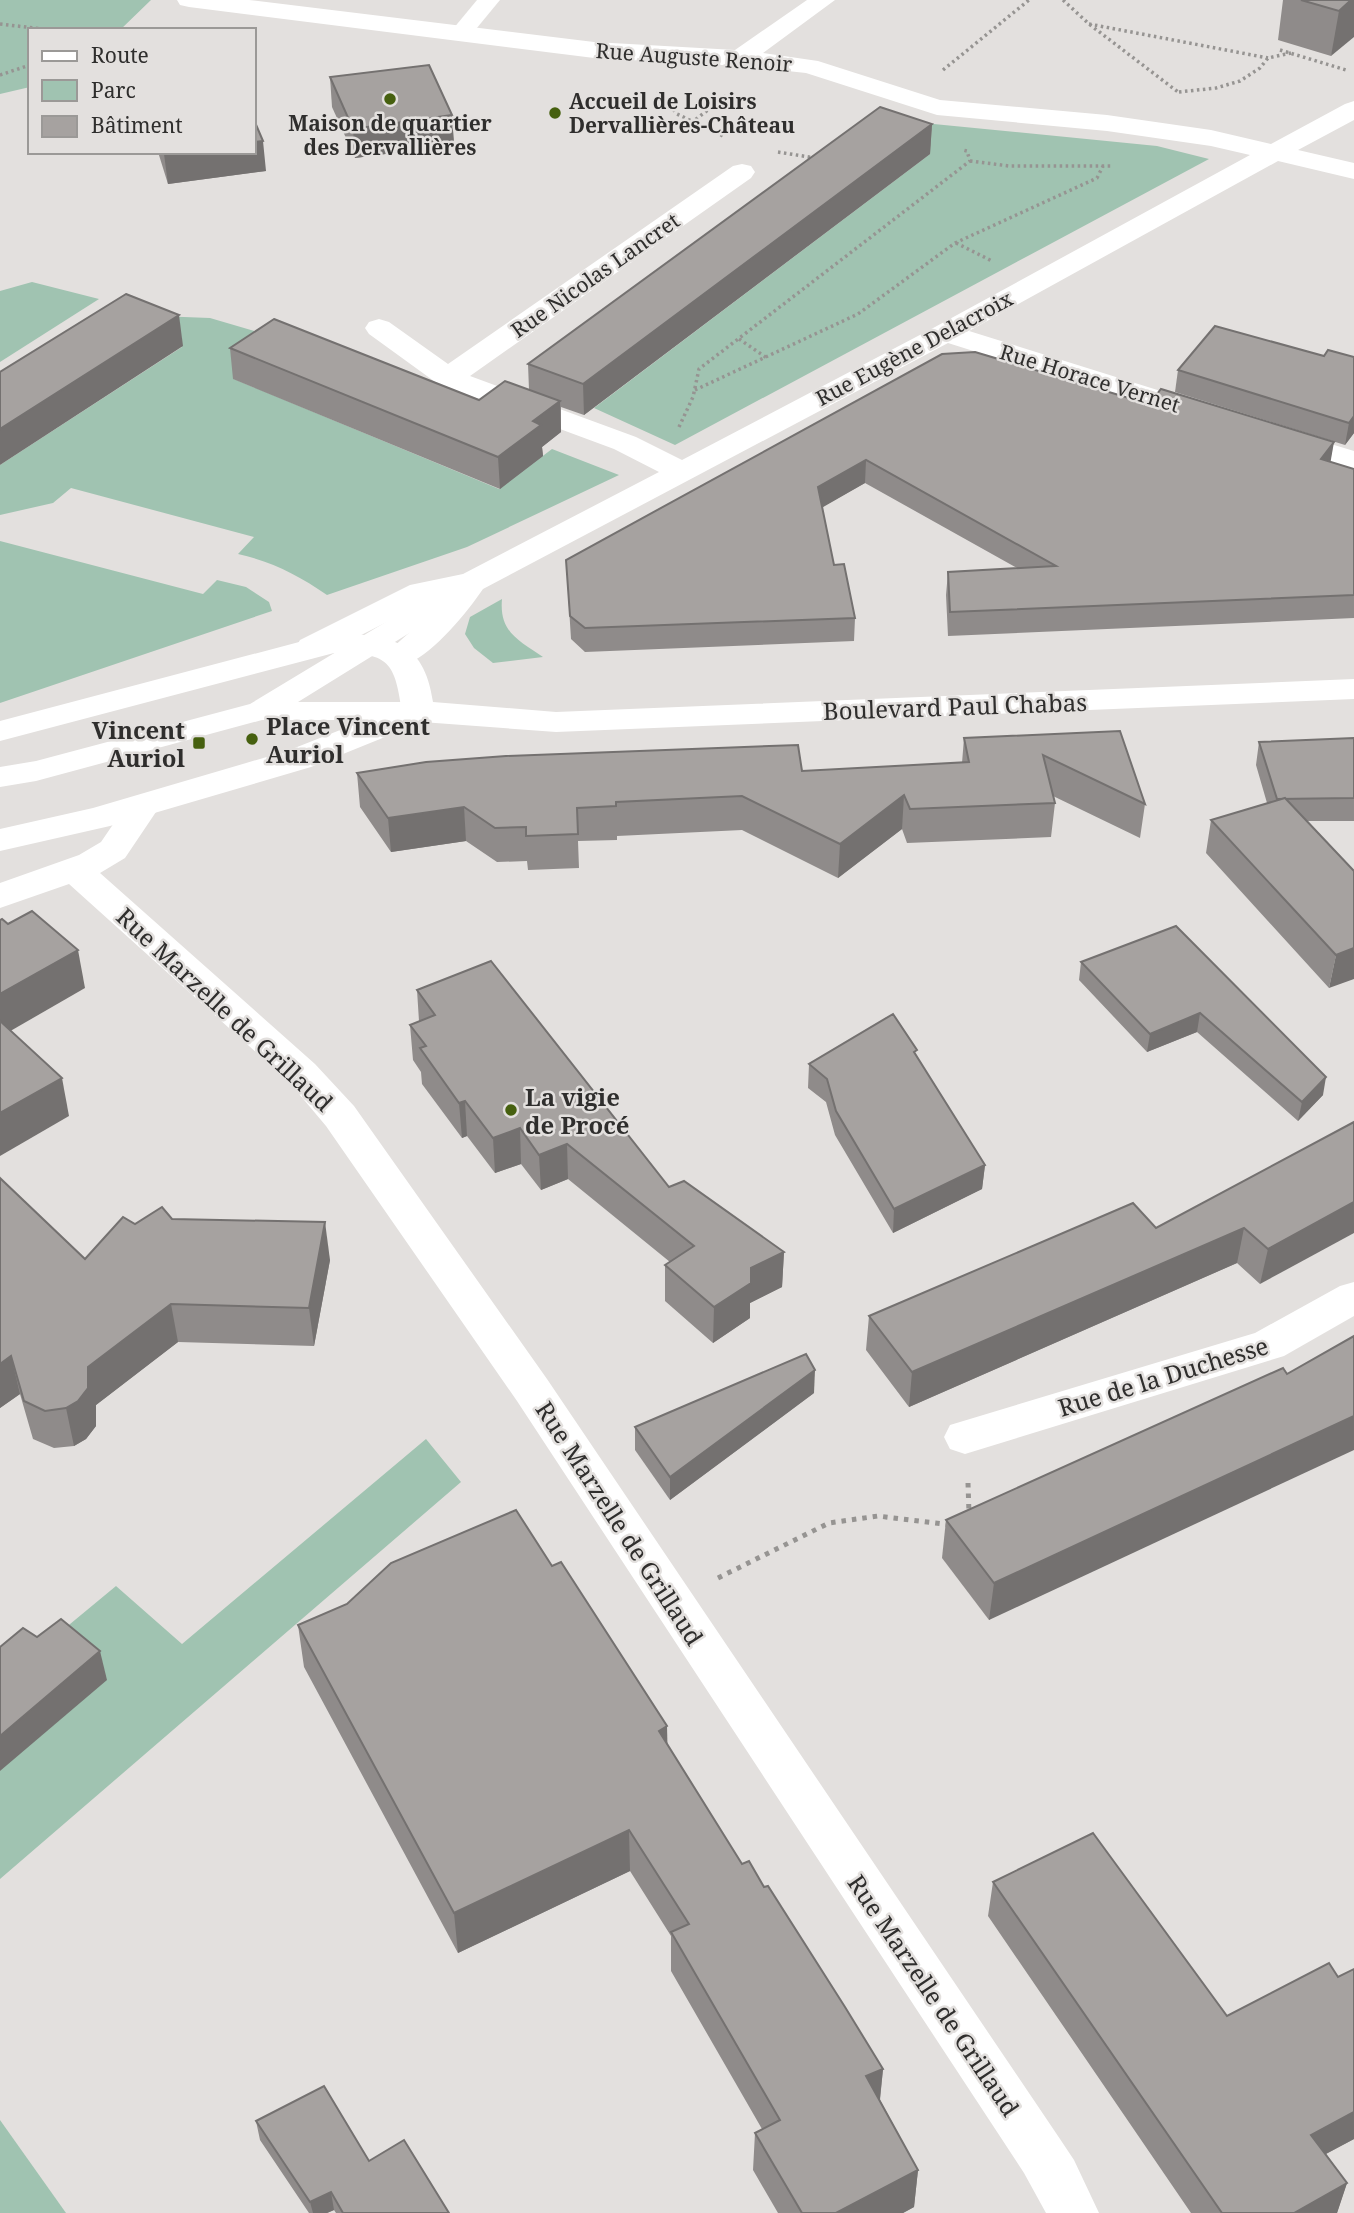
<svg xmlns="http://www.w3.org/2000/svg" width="1354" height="2213" viewBox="0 0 1354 2213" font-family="'Noto Serif',serif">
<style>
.green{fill:#a0c3b1}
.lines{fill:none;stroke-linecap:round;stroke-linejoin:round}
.path-far1{stroke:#969492;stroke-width:3.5;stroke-dasharray:2.5 3.5;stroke-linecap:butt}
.path{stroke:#969492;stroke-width:5;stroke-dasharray:4.5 6;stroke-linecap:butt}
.lane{fill:#fff;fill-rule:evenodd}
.street{fill:#fff;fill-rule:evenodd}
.primary{fill:#fff;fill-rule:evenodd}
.wall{fill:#8f8b8a}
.shaded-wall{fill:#747170}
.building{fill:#a6a2a0;stroke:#747170;stroke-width:2}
.poi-dot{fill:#46600f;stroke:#e3e0de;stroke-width:2.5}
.labels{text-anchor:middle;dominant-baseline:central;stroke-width:5;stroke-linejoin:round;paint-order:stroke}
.far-street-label{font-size:21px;fill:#2f2e2d;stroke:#e3e0de}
.far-poi-label{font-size:21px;font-weight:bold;fill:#2f2e2d;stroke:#e3e0de;text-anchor:start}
.street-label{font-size:24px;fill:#2f2e2d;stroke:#e3e0de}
.poi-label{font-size:24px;font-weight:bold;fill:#2f2e2d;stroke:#e3e0de;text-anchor:start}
</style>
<rect width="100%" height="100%" fill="#e3e0de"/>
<g class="green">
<polygon points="0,0 151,0 120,30 30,30 30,87 0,94"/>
<polygon points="903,121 1157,146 1209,159 675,445 594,408 930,154"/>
<polygon points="32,282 99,299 0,362 0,291"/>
<path d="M105,314l105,4 115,34 -91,27 265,110 53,-40 67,26 -152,72 -140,48c-29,-20 -54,-33 -89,-41l16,-17 -183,-49 -18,15 -53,12v-50l182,-118z"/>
<polygon points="0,541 203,594 217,580 246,587 269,602 272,611 0,703"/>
<path d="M502,599c-3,33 16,41 41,58l-50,6 -19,-15 -9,-14 5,-17z"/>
<polygon points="426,1439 461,1482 0,1879 0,1682 116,1586 182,1644"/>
<polygon points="0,2120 66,2213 0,2213"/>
</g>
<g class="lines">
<g class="path-far1">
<polyline points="1063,0 1089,24 1178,92"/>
<polyline points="0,24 51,30"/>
<polyline points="1089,24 1268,58"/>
<polyline points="1280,50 1346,70"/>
<polyline points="943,70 1029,0"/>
<polyline points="0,75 30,65"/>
<polyline points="658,91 677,114 723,136"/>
<polyline points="1179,92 1216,88 1240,81 1260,68 1268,58 1291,53"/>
<polyline points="691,123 726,96"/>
<polyline points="778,152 815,158"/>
<polyline points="970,161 1009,166 1113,166"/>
<polyline points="956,243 992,261"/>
<polyline points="739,339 767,358"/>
<polyline points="695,390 858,314 955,243 1097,178 1103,166"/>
<polyline points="679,427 693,397 699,369 970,161 967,151 963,150"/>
</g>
<g class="path">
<polyline points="968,1483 969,1513"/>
<polyline points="718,1578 829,1523 878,1516 951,1525"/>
</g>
<g class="lane">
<polygon points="477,0 500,0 467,40 451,40 448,35"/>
<polygon points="472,573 482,576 486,582 482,588 298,702 418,702 429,704 433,711 429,718 418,720 262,720 36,781 0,787 0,767 36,761 250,704 462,576"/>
</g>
<g class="street">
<path d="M177,0h72l345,42 141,8 72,-50h28l-72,53 55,8 122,39 167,15 104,15 60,14 74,-40 9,-3v19l-56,30 56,13v16l-76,-18 -309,170 246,77 4,6 -4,6 -11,3 -11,-3 -245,-77 -465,246c-15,22 -49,64 -74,74 -8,4 -14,2 -22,0l-4,-7 54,-48 8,-11 -15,3 -106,54 -12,3 -12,-3 -4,-7 4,-7 110,-55 53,-11 196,-102 -45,-23 -176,-65 -69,-50 -4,-6 4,-6 10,-3 10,3 59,42 285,-198 9,-2 9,2 4,6 -4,6 -281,198 166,61 46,23 253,-133 315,-172 -39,-9 -104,-15 -170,-16 -131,-42 -66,-7 -146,-8 -405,-51 -9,-2z"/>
<polygon points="1281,429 1354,451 1354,470 1270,444 1266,438 1270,432"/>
<polygon points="143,795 155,798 160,806 125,858 100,873 315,1064 354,1106 547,1379 1060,2139 1074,2160 1099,2213 1046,2213 1024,2173 517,1401 326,1126 289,1082 69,884 0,908 0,883 79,855 101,842 131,798"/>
<polygon points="1354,1282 1354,1316 1284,1356 965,1454 950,1449 944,1437 950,1425 1255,1333 1340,1286"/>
</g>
<path class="primary" d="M333,633c56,2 91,6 100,69l123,10 798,-33v20l-798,33 -134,-10 -111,45 -201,59 -110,25v-22l93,-21 194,-57 114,-45c-7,-50 -18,-52 -67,-53l-334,88v-20z"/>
</g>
<g class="wall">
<polygon points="1283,0 1354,0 1331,56 1278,40"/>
<polygon points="330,77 452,115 454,145 355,158 332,107"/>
<polygon points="932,124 930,154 584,415 561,407 561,432 542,447 543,456 500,489 233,379 230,348 479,400 529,390 528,364"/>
<polygon points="158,152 254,152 266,171 168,184"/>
<polygon points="942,354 1354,469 1354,618 948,636 946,595 948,572 1017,568 865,483 822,507 834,565 855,618 854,641 585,652 571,639 566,560"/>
<polygon points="1324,356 1354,433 1345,445 1175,392 1178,370"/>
<polygon points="1120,731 1145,804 1140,838 1053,796 1055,803 1051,837 907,843 902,829 838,878 742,830 617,836 617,840 578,841 579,868 528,870 527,861 497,862 466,841 391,852 360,807 357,773 802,771 962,763 964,738"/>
<polygon points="1354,738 1354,821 1307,821 1354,871 1329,988 1206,853 1211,820 1267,803 1256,765 1259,742"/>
<polygon points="1176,926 1323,1095 1298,1121 1197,1032 1147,1052 1079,980 1081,962"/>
<polygon points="417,990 669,1187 784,1252 782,1287 750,1303 750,1318 713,1343 665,1301 665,1265 670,1262 568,1179 541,1190 521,1164 495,1173 467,1136 462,1138 422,1084 421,1072 413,1060 410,1025 419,1021"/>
<polygon points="916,1056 985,1165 982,1189 893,1233 835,1135 826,1102 808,1088 809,1064"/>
<polygon points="1354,1122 1260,1284 1237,1263 909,1407 866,1350 869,1316 1156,1228"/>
<polygon points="0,1178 85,1259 135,1224 172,1219 330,1260 314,1346 178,1342 96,1405 96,1426 86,1439 74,1446 54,1448 33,1439 20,1394 0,1408"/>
<polygon points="1287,1374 989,1620 942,1558 946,1520"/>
<polygon points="814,1393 670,1500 635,1450 635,1427"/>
<polygon points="298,1625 667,1745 742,1864 764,1887 883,2069 880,2100 918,2170 914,2207 903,2213 778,2213 753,2170 755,2133 762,2129 671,1971 671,1936 630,1871 458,1953 304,1667"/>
<polygon points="993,1882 1227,2016 1338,1977 1354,1969 1354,2139 1326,2154 1347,2183 1337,2213 1191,2213 988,1916"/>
<polygon points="256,2121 369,2161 449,2213 336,2213 334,2210 327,2213 309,2213 260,2140"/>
</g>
<g class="shaded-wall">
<polygon points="1351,0 1354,0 1354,37 1331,56 1339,11"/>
<polygon points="452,115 454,145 355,158 353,129"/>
<polygon points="932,124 930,154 584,415 583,384"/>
<polygon points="263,141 266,171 168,184 164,154 178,152 254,152 254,142"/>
<polygon points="179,315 183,346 0,465 0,429"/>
<polygon points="560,401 561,432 542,447 543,456 500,489 498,457 533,421"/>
<polygon points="1354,416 1354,433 1345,445 1349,423"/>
<polygon points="1334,442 1330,465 1321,459"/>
<polygon points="866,460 865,483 818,510 818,487"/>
<polygon points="904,795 902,829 838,878 840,844"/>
<polygon points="464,807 466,841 391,852 388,818"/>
<polygon points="1354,948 1354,979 1329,988 1336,955"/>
<polygon points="78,950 85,988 0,1037 0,994"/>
<polygon points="1200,1013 1197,1032 1147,1052 1150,1034"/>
<polygon points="1326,1077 1323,1095 1298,1121 1302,1102"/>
<polygon points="62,1078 69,1116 0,1156 0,1113"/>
<polygon points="465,1101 467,1136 462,1138 459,1103"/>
<polygon points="520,1128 521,1164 495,1173 493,1138"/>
<polygon points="567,1144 568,1179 541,1190 539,1155"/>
<polygon points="985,1165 982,1189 893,1233 894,1209"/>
<polygon points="1354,1202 1354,1233 1260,1284 1268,1249"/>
<polygon points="325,1222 330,1260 314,1346 309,1308"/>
<polygon points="1244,1228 1237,1263 909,1407 912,1372"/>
<polygon points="784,1252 782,1287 750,1303 750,1318 713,1343 714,1307 751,1268"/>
<polygon points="171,1304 178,1342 96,1405 96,1426 86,1439 74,1446 66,1408 88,1367"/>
<polygon points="11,1356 20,1394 0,1408 0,1364"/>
<polygon points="815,1370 814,1393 670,1500 670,1477"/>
<polygon points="1354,1416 1354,1450 989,1620 994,1583"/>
<polygon points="100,1651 107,1680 0,1771 0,1736"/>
<polygon points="667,1726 668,1767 659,1731"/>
<polygon points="629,1830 630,1871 458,1953 454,1913"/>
<polygon points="883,2069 879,2107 866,2076"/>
<polygon points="1354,2112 1354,2139 1301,2167 1311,2135"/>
<polygon points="918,2170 914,2207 903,2213 836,2213"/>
<polygon points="1347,2183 1337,2213 1294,2213"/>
<polygon points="331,2192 334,2210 327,2213 313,2213 310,2202"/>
</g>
<g class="building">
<polygon points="1301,0 1351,0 1339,11"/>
<polygon points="429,65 452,115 353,129 330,77"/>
<polygon points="880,107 932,124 583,384 528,364"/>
<polygon points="254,120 263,141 254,142"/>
<polygon points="126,294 179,315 0,429 0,372"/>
<polygon points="274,319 479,400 505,381 560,401 533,421 541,425 498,457 230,348"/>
<polygon points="1215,326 1324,356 1328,350 1354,357 1354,416 1349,423 1178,370"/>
<polygon points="975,352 1149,404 1161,389 1334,442 1321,459 1354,469 1354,595 950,612 948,572 1056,566 866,460 818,487 834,565 844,564 855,618 585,628 570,616 566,560 942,354"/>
<polygon points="1120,731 1145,804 1043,755 1055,803 910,809 904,795 840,844 742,796 616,802 616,806 577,808 578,834 526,836 526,827 495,828 464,807 388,818 357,773 426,762 506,756 798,745 802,771 969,762 964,738"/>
<polygon points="1354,738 1354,798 1277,799 1259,742"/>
<polygon points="1285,798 1354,871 1354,948 1336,955 1211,820"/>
<polygon points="32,911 78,950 0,994 0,920 2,919 8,924"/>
<polygon points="1176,926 1326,1077 1302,1102 1200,1013 1150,1034 1081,962"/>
<polygon points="491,961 669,1187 684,1181 784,1252 751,1268 751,1283 714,1307 665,1265 694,1246 567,1144 539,1155 520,1128 493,1138 465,1101 459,1103 420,1048 426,1046 410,1025 435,1015 417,990"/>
<polygon points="893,1014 917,1050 914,1052 985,1165 894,1209 836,1111 827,1079 809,1064"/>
<polygon points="0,1021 62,1078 0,1113"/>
<polygon points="1354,1122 1354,1202 1268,1249 1244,1228 912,1372 869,1316 1133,1203 1156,1228"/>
<polygon points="0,1178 85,1259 123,1217 135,1224 162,1207 172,1219 325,1222 309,1308 171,1304 88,1367 88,1388 78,1401 66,1408 45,1411 24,1401 11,1356 0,1364"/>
<polygon points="1354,1336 1354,1416 994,1583 946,1520 1283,1368 1287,1374"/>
<polygon points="806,1354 815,1370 670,1477 635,1427"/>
<polygon points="516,1510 552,1566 561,1562 667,1726 659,1731 742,1864 749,1861 764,1887 768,1886 845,2007 883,2069 866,2076 918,2170 836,2213 802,2213 755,2133 780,2120 671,1932 689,1924 629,1830 454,1913 298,1625 347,1604 391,1563"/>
<polygon points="61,1619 100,1651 0,1736 0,1647 23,1628 37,1637"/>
<polygon points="1093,1833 1227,2016 1329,1963 1338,1977 1354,1969 1354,2112 1311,2135 1347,2183 1294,2213 1222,2213 993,1882"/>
<polygon points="324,2086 369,2161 404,2140 449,2213 343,2213 331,2192 310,2202 256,2121"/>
</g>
<g class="poi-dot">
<circle cx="390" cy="99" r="7"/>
<circle cx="555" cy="113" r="7"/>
<circle cx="252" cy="739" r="7"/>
<rect x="192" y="736" width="14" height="14" rx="3.5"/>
<circle cx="511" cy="1110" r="7"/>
</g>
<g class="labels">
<g class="far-street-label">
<text transform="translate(694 57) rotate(4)">Rue Auguste Renoir</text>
<text transform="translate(595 275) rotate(-35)">Rue Nicolas Lancret</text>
<text transform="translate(914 348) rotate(-28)">Rue Eugène Delacroix</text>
<text transform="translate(1090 378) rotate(17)">Rue Horace Vernet</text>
</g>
<g class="far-poi-label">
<text x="569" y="101">Accueil de Loisirs<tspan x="569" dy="24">Dervallières-Château</tspan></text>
<text x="390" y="123" text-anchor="middle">Maison de quartier<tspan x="390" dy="24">des Dervallières</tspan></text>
</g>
<g class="street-label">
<text transform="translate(955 706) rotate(-2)">Boulevard Paul Chabas</text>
<text transform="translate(225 1009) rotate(43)">Rue Marzelle de Grillaud</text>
<text transform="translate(1163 1376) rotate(-17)">Rue de la Duchesse</text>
<text transform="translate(620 1523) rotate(57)">Rue Marzelle de Grillaud</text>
<text transform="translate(934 1995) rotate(56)">Rue Marzelle de Grillaud</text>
</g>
<g class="poi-label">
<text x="266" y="725">Place Vincent<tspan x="266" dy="28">Auriol</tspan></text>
<text x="185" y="729" text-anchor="end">Vincent<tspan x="185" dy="28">Auriol</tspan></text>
<text x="525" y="1096">La vigie<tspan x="525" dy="28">de Procé</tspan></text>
</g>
</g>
<rect x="28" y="28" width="228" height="126" fill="#e3e0de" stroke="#9b9997" stroke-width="2"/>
<rect x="42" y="51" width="35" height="10" fill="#ffffff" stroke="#9b9997" stroke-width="2"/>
<text x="91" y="63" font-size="21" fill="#2f2e2d">Route</text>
<rect x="42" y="80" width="35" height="21" fill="#a0c3b1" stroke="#9b9997" stroke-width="2"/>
<text x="91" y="98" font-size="21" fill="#2f2e2d">Parc</text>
<rect x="42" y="116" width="35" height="21" fill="#a6a2a0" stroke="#9b9997" stroke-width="2"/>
<text x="91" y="133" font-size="21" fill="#2f2e2d">Bâtiment</text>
</svg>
